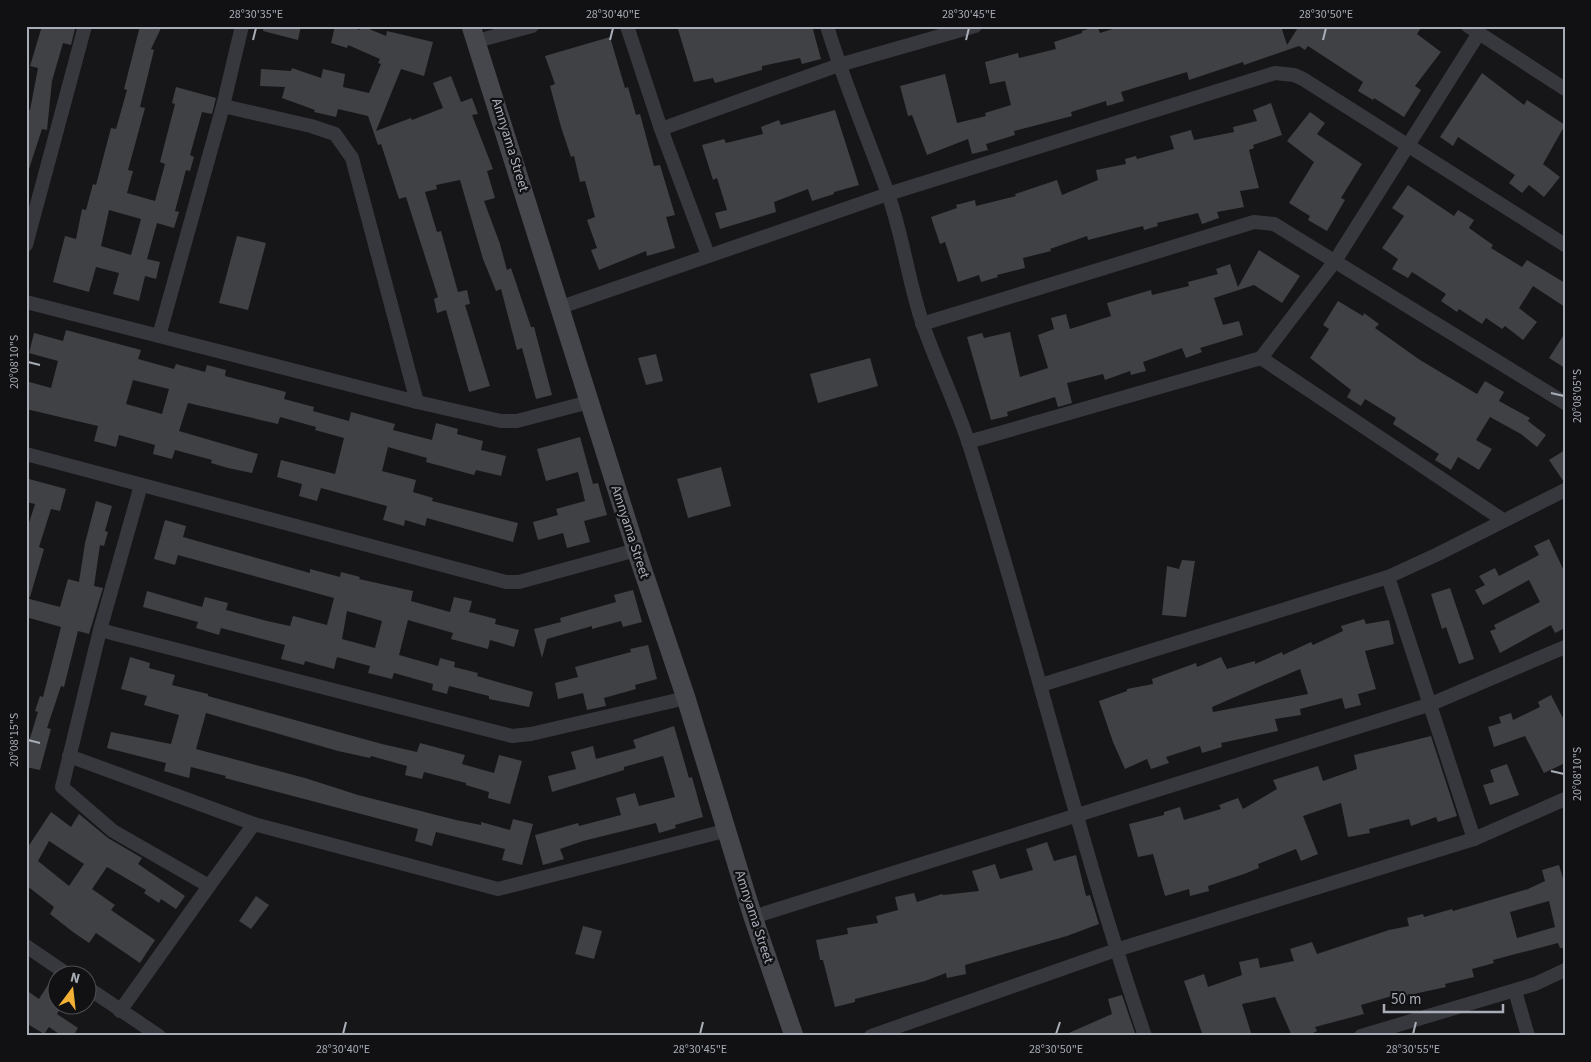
<svg xmlns="http://www.w3.org/2000/svg" width="1591" height="1062" viewBox="0 0 1591 1062" font-family="'Source Sans 3',sans-serif">
<style>
.building{fill:#404145;fill-rule:evenodd}
.lines{fill:none;stroke-linecap:round;stroke-linejoin:round}
.street{stroke:#37383d;stroke-width:14}
.secondary{stroke:#45474d;stroke-width:19}
.ticks{fill:none;stroke:#a8adb8;stroke-width:2}
.labels{text-anchor:middle;dominant-baseline:central;stroke-width:4.5;stroke-linejoin:round;paint-order:stroke}
.street-label{font-size:14px;fill:#a8adb8;stroke:#111113}
.neatline{fill:none;stroke:#a8adb8;stroke-width:2}
.ticks-label{font-size:12px;text-anchor:middle;fill:#a8adb8}
</style>
<rect width="100%" height="100%" fill="#161618"/>
<g class="building">
<polygon points="42,26 75,29 71,45 63,43 52,81 47,130 42,129 29,169 26,168 26,109 30,110 38,68 30,66"/>
<path d="M140,26h22l-11,23 3,1 -14,57 5,1 -17,62 5,1 -6,22 28,8 10,-37 -5,-2 15,-58 -3,-1 4,-16 40,11 -4,16 -10,-2 -12,43 4,2 -4,14 -4,-1 -11,41 4,1 -5,16 -17,-5 -10,36 13,3 -4,17 -11,-3 -6,25 -26,-7 6,-21 -23,-6 -7,25 -36,-10 12,-46 11,3 6,-30 4,1 7,-26 3,1 15,-57 5,1 11,-39 -3,-1zM109,210l32,9 -10,36 -30,-9z"/>
<polygon points="264,26 301,26 298,40 263,31"/>
<polygon points="335,26 347,26 360,30 362,26 386,36 387,31 433,42 424,76 401,69 376,131 411,118 412,120 443,108 433,83 451,76 461,102 472,98 478,114 472,115 493,169 487,171 495,198 484,201 500,244 507,270 511,268 531,327 534,327 552,395 536,399 522,348 517,350 501,289 496,291 483,259 460,180 436,185 437,189 425,192 437,232 441,231 458,292 467,290 470,304 465,305 490,386 469,392 446,310 437,313 434,299 438,297 406,197 399,199 381,144 378,145 368,116 338,109 336,117 314,112 315,110 282,98 285,87 260,86 261,69 291,71 292,68 321,78 323,69 345,74 343,87 369,93 381,64 378,63 380,59 348,45 347,48 331,43"/>
<polygon points="677,26 812,26 821,59 802,64 800,58 762,66 762,70 715,83 713,78 694,82"/>
<polygon points="1097,26 1100,33 1122,26 1281,26 1287,45 1299,26 1422,26 1417,34 1441,52 1415,86 1421,90 1404,117 1374,98 1373,100 1358,91 1363,82 1308,46 1305,50 1299,46 1244,65 1243,62 1189,80 1187,72 1121,92 1124,101 1107,106 1106,101 1071,112 1072,116 1014,131 1015,135 986,144 988,150 972,154 968,139 927,155 912,115 908,116 900,86 945,74 957,123 986,116 985,113 1011,105 1005,81 990,84 985,62 1018,53 1019,58 1056,49 1054,42 1082,33 1082,31"/>
<polygon points="610,37 625,88 628,87 636,115 640,114 654,166 660,165 675,215 666,217 675,248 647,256 646,251 599,270 591,250 597,248 587,220 595,217 585,181 580,182 574,156 571,157 561,127 550,86 555,84 545,56"/>
<polygon points="1482,73 1524,105 1527,100 1565,125 1543,164 1560,177 1544,197 1529,185 1522,193 1509,183 1515,175 1458,137 1453,146 1440,137"/>
<polygon points="1271,103 1282,135 1253,145 1254,148 1249,150 1259,188 1240,191 1244,207 1217,212 1219,218 1202,224 1198,213 1157,223 1158,226 1144,230 1143,226 1088,240 1087,236 1050,249 1051,251 1023,258 1025,268 997,275 998,277 981,282 979,275 958,282 945,242 940,244 931,217 957,208 956,205 975,200 976,206 1016,196 1015,194 1057,180 1062,195 1098,180 1096,170 1126,164 1125,159 1136,156 1137,159 1174,149 1170,136 1191,130 1194,140 1234,132 1233,127 1257,121 1253,110"/>
<polygon points="835,110 859,185 834,192 834,194 812,201 808,189 774,202 776,212 720,229 715,213 727,210 717,178 713,180 702,145 724,139 726,143 763,134 761,127 779,120 781,125"/>
<polygon points="1310,112 1325,123 1317,134 1362,164 1341,198 1345,200 1327,231 1308,220 1310,216 1289,203 1314,162 1287,141"/>
<polygon points="1408,185 1454,216 1458,210 1474,220 1469,228 1493,245 1491,248 1522,267 1527,260 1565,283 1565,307 1533,286 1519,308 1537,322 1523,340 1505,326 1502,329 1486,318 1482,324 1459,309 1457,312 1441,301 1446,294 1412,272 1408,278 1392,269 1398,259 1382,248 1404,216 1392,208"/>
<polygon points="237,236 266,243 248,310 219,303"/>
<polygon points="1259,250 1300,276 1282,303 1254,285 1214,298 1223,325 1239,321 1243,335 1200,348 1202,352 1186,358 1182,348 1143,362 1146,371 1131,375 1130,371 1105,380 1103,374 1067,383 1072,403 1058,407 1055,397 1007,412 1008,416 991,420 967,337 982,333 984,338 1010,332 1020,377 1048,368 1038,335 1054,329 1051,318 1066,314 1070,329 1111,316 1107,303 1151,290 1152,295 1189,286 1188,282 1218,274 1216,269 1230,264 1238,287"/>
<polygon points="1338,301 1363,316 1364,313 1379,324 1375,328 1420,360 1477,394 1485,381 1504,392 1499,401 1530,418 1528,421 1546,435 1537,447 1521,434 1490,417 1476,440 1492,449 1479,470 1458,457 1451,470 1435,460 1439,454 1393,424 1396,418 1365,399 1361,406 1347,397 1351,390 1310,358 1329,329 1323,325"/>
<path d="M66,330l75,20 -3,9 36,10 2,-5 29,8 2,-7 19,5 -1,6 61,16 -2,7 30,8 -1,4 36,10 2,-9 44,12 -2,6 39,10 4,-17 22,6 -1,5 26,7 -2,9 25,6 -5,20 -25,-6 -2,5 -48,-13 1,-4 -39,-11 -6,24 34,9 -3,12 20,6 -1,3 86,22 -5,19 -86,-24 -2,8 -20,-6 -1,6 -21,-6 4,-14 -66,-18 -4,13 -18,-5 3,-12 -25,-7 4,-17 54,14 9,-36 -29,-8 1,-3 -36,-10 -2,7 -90,-21 -9,28 79,23 -6,19 -24,-5 -17,-5 1,-3 -37,-10 -3,9 -19,-5 2,-9 -36,-10 -3,12 -22,-6 4,-15 -72,-17v-28l25,7 7,-27 -29,-8 5,-20 29,8zM133,380l36,9 -7,25 -36,-10z"/>
<polygon points="1565,333 1565,368 1549,358"/>
<polygon points="656,354 663,381 646,385 638,358"/>
<polygon points="870,358 878,386 818,403 810,374"/>
<polygon points="580,437 593,484 598,483 607,515 584,521 590,542 567,548 563,533 538,540 533,522 558,515 556,509 585,501 578,472 546,481 537,449"/>
<polygon points="1565,450 1565,481 1564,482 1549,460"/>
<polygon points="721,467 731,506 688,518 677,479"/>
<polygon points="29,479 66,489 60,511 51,509 39,547 44,549 30,597 26,597 26,532 35,504 26,502"/>
<polygon points="96,501 112,506 105,531 108,532 104,546 100,545 94,586 103,588 89,634 78,631 64,687 61,686 47,728 51,729 40,770 26,767 26,751 38,712 35,711 40,696 43,697 61,627 26,617 26,598 60,607 68,579 79,582 85,543"/>
<path d="M165,520l21,6 -3,11 127,36v-4l30,8 1,-5 19,5 -1,2 54,12 -2,10 39,11 4,-15 18,4 -3,11 27,7 -1,5 24,6 -5,17 -24,-7 -2,9 -37,-10 2,-6 -45,-13 -9,35 39,11 2,-8 15,4 -1,5 24,6 -1,3 56,16 -4,15 -40,-8v-3l-40,-10 -2,8 -15,-4 1,-6 -39,-11 -2,6 -24,-6 2,-7 -33,-9 -3,12 -29,-8 -1,4 -23,-6 4,-14 -64,-17 -2,7 -23,-7 2,-6 -55,-15 4,-16 55,16 3,-10 23,6 -2,7 41,11 23,5 3,-10 34,9 7,-27 -156,-43 -3,10 -21,-6zM347,611l35,10 -7,27 -33,-9z"/>
<polygon points="1549,539 1565,573 1565,628 1555,633 1551,625 1500,653 1490,631 1496,629 1494,625 1540,602 1529,580 1483,605 1475,590 1485,585 1479,576 1495,568 1499,576 1539,555 1534,546"/>
<polygon points="1182,560 1195,561 1186,617 1162,615 1167,566 1179,569"/>
<polygon points="1450,588 1474,659 1459,664 1446,627 1442,629 1431,594"/>
<polygon points="633,590 642,622 623,627 621,621 592,629 592,626 547,639 542,658 534,629 561,622 560,618 616,602 614,595"/>
<path d="M1364,619l2,5 23,-4 5,24 -29,7 11,38 -18,5 3,11 -16,4 -3,-11 -42,11 1,6 -26,4 3,12 -57,12 1,4 -20,6 -2,-7 -34,11 3,6 -18,6 -4,-10 -22,10 -12,-27 -14,-41 28,-10v-2l26,-5 -1,-5 44,-16 1,4 24,-10 6,12 28,-8v3l27,-12 1,3 28,-13 2,3 30,-14 -2,-5zM1300,669l8,25 -95,18 -1,-5z"/>
<polygon points="648,645 657,679 635,685 636,689 604,698 606,706 587,710 583,693 558,699 555,683 578,677 575,667 631,652 630,649"/>
<polygon points="130,657 150,663 149,668 175,675 172,685 208,694 208,696 382,744 417,752 420,743 465,755 462,764 494,773 499,755 522,761 510,804 488,798 489,792 466,785 466,783 424,772 422,779 405,775 407,766 371,756 370,758 338,751 206,713 196,749 305,778 358,795 456,820 481,825 481,822 510,830 513,819 533,824 522,865 502,860 505,849 436,832 432,846 415,841 418,829 225,778 226,776 191,767 189,778 164,771 166,763 107,748 111,732 171,744 179,715 144,705 147,696 121,689"/>
<polygon points="1551,695 1565,722 1565,763 1544,773 1525,736 1494,747 1488,727 1501,723 1499,717 1511,713 1513,720 1540,707 1538,702"/>
<polygon points="674,726 689,778 692,777 703,817 675,825 676,828 659,833 656,823 583,841 560,849 564,859 543,865 535,835 578,823 579,826 621,815 616,798 635,793 639,806 675,797 663,756 624,767 624,770 552,792 548,776 576,769 571,752 593,746 596,759 636,748 633,740"/>
<polygon points="1431,736 1457,816 1438,822 1436,817 1411,826 1409,819 1369,829 1370,833 1348,837 1341,803 1303,816 1318,854 1301,861 1296,849 1258,864 1259,868 1244,874 1208,886 1209,891 1190,896 1189,889 1165,896 1153,854 1138,857 1129,824 1164,815 1164,812 1180,807 1184,820 1221,809 1219,805 1238,798 1243,809 1277,789 1273,780 1318,766 1323,781 1357,769 1354,755"/>
<polygon points="1507,764 1519,795 1490,805 1483,785 1494,782 1490,770"/>
<path d="M51,812l20,15 8,-13 29,24 34,20 -4,6 47,32 -9,13 -15,-10 -2,4 -15,-10 2,-3 -39,-23 -15,22 23,16 -4,5 44,30 -15,23 -44,-30 -7,10 -16,-11 -23,-18 4,-7 -28,-22v-35zM49,841l35,23 -15,22 -31,-25z"/>
<polygon points="1047,842 1054,861 1076,855 1086,896 1090,895 1099,924 1067,936 965,965 966,974 947,978 946,973 925,981 855,999 855,1002 835,1007 823,960 820,960 816,940 848,934 847,928 878,923 876,916 898,910 895,897 914,893 917,902 942,894 943,895 979,891 972,871 995,864 1000,879 1033,870 1026,849"/>
<path d="M1559,865l6,20v63h-5l-2,-5 -65,17 1,3 -22,6 2,8 -29,7 1,3 -46,10 -1,-3 -38,11 3,9 -49,13 2,4 -10,5h-15l-17,-39 -33,7 10,32h-49l-19,-55 20,-7 4,13 34,-12 -3,-13 19,-4 2,10 34,-7 -4,-12 22,-7 5,12 72,-24 20,-4 -2,-8 16,-4 1,3 28,-8 1,2 75,-22 17,-8 -3,-11zM1549,901l6,26 -38,11 -7,-26z"/>
<polygon points="256,896 269,905 251,929 239,921"/>
<polygon points="583,926 602,931 594,959 575,954"/>
<polygon points="49,983 58,989 58,1004 63,1004 57,1014 78,1028 73,1036 62,1036 49,1027 44,1034 26,1023 26,990 39,999"/>
<polygon points="1122,995 1135,1033 1124,1036 1062,1036 1112,1014 1108,999"/>
</g>
<g class="lines">
<g class="street">
<polyline points="627,26 661,129 708,255"/>
<path d="M827,26c17,57 40,110 60,165 16,44 21,90 36,134 14,40 33,79 46,119 63,196 109,397 176,592"/>
<polyline points="1468,26 1565,89"/>
<polyline points="477,41 532,26"/>
<polyline points="223,106 311,126 335,134 352,158 417,402"/>
<polyline points="661,129 839,65 975,26"/>
<polyline points="26,245 85,26"/>
<polyline points="26,302 417,402 501,421 517,421 589,402"/>
<polyline points="561,307 888,194 1275,73 1294,75 1303,79 1565,245"/>
<polyline points="922,324 1254,222 1274,224 1565,403"/>
<polyline points="159,336 223,106 242,26"/>
<polyline points="1261,358 1335,261 1479,33"/>
<polyline points="968,442 1261,358 1503,520"/>
<polyline points="26,454 506,582 519,582 636,550"/>
<polyline points="141,485 100,630 62,787 113,831 209,886 254,824 498,889 728,830"/>
<polyline points="1388,577 1474,839"/>
<polyline points="100,630 512,736 531,734 686,698"/>
<polyline points="1041,685 1388,577 1438,554 1565,490"/>
<polyline points="69,756 254,824"/>
<polyline points="753,917 1431,704 1565,647"/>
<polyline points="26,946 67,974"/>
<polyline points="88,988 159,1036"/>
<polyline points="1515,991 1528,1036"/>
<polyline points="120,1011 209,886"/>
<polyline points="871,1036 1116,950 1474,839 1565,799"/>
<polyline points="1361,1036 1535,984 1565,970"/>
</g>
<polyline class="secondary" points="471,26 636,550 686,698 753,917 794,1036"/>
</g>
<path class="ticks" d="M253,40l3,-12M610,40l3,-12M966,40l3,-12M1323,40l3,-12M28,362l12,3M1551,393l13,3M28,740l12,3M1551,771l13,3M343,1034l3,-12M700,1034l3,-12M1056,1034l4,-12M1413,1034l3,-12"/>
<g class="labels">
<g class="street-label">
<text transform="translate(510 145) rotate(73)">Amnyama Street</text>
<text transform="translate(630 532) rotate(72)">Amnyama Street</text>
<text transform="translate(754 917) rotate(72)">Amnyama Street</text>
</g>
</g>
<rect width="1591" height="1062" fill="none" stroke="#111113" stroke-width="55"/>
<g transform="translate(72 990) rotate(15)"><circle r="24" fill="#111113" stroke="#4d4f55"/>
<path d="M0-4L9 19L0 12L-9 19Z" fill="#f2b134"/>
<text y="-8" font-size="14" font-weight="bold" text-anchor="middle" fill="#a8adb8">N</text>
</g>
<path d="M1384 1004v8h119v-8" fill="none" stroke="#a8adb8" stroke-width="2.5"/>
<text x="1391" y="1004" font-size="15" fill="#a8adb8" stroke="#111113" stroke-width="4" paint-order="stroke">50 m</text>
<rect x="28" y="28" width="1536" height="1006" class="neatline"/>
<g class="ticks-label">
<text x="256" y="18">28°30'35"E</text>
<text x="613" y="18">28°30'40"E</text>
<text x="969" y="18">28°30'45"E</text>
<text x="1326" y="18">28°30'50"E</text>
<text transform="translate(14 362) rotate(-90)" y="4">20°08'10"S</text>
<text transform="translate(1577 396) rotate(-90)" y="4">20°08'05"S</text>
<text transform="translate(14 740) rotate(-90)" y="4">20°08'15"S</text>
<text transform="translate(1577 774) rotate(-90)" y="4">20°08'10"S</text>
<text x="343" y="1053">28°30'40"E</text>
<text x="700" y="1053">28°30'45"E</text>
<text x="1056" y="1053">28°30'50"E</text>
<text x="1413" y="1053">28°30'55"E</text>
</g>
</svg>
